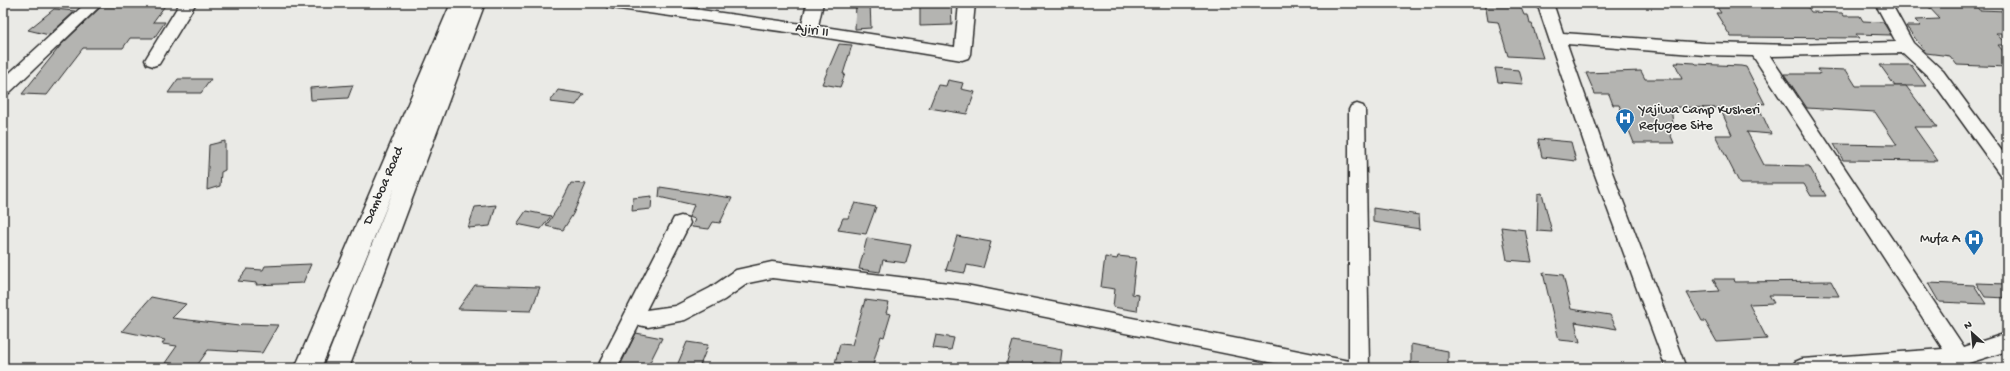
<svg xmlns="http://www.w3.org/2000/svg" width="2010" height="371" viewBox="0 0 2010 371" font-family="'Gochi Hand',sans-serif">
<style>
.building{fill:#b4b4b1;stroke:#2b2b2b}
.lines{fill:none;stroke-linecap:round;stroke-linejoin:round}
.minor-casing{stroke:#2b2b2b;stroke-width:3}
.primary-casing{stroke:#2b2b2b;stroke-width:3}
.minor{fill:#f6f6f2;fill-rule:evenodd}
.primary{fill:#f6f6f2;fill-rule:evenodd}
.labels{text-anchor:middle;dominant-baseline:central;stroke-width:3;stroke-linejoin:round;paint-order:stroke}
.street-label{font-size:14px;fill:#2b2b2b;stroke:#f6f6f2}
.poi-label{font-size:14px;fill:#2b2b2b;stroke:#f6f6f2;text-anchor:start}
</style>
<rect width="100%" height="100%" fill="#eaeae6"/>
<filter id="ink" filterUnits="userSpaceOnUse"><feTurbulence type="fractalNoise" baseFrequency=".025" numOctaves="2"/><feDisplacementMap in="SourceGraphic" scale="8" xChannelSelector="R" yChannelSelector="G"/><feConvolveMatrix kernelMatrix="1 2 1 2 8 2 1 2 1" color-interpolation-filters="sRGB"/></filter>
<g filter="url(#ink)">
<g class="building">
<polygon points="116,3 167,3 153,22 165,22 154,38 130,38 123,48 83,48 47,95 22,94 61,45 102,6 114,6"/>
<polygon points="856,3 870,3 871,28 855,29"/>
<polygon points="951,3 952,25 920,26 920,4"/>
<polygon points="1485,3 1519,3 1524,15 1528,15 1530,24 1532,24 1543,58 1508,56 1498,22 1488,21"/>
<polygon points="1739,3 1805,3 1811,12 1842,13 1844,16 1860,16 1863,21 1883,22 1891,35 1856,34 1859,38 1731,37 1716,13 1721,13 1715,4"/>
<polygon points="1974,3 1979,10 2007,11 2007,33 1996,33 2006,45 1998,45 2007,56 2007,67 1957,65 1950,56 1926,53 1906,26 1921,26 1915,20 1940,19 1926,4"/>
<polygon points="54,9 75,11 49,35 28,30"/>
<polygon points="839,44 852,45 843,74 845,74 840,87 822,84"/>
<polygon points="1678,62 1695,63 1696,64 1741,66 1746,67 1765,104 1757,103 1771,134 1747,132 1764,165 1809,166 1826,196 1811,196 1804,184 1740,184 1715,135 1732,135 1720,108 1671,107 1673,124 1665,122 1674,143 1634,143 1619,105 1613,105 1609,94 1595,94 1586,73 1641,71 1645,79 1682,79 1675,63 1679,63"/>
<polygon points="1880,65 1911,65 1926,86 1895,86"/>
<polygon points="1495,68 1519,70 1523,84 1498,82"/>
<polygon points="1818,69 1846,70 1856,86 1906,86 1937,127 1914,127 1938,161 1843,160 1834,144 1897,145 1875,112 1807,108 1784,74 1820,74"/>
<polygon points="178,79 211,79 201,93 168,93"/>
<polygon points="948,80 963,83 961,89 975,92 967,114 929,108 938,85 946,86"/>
<polygon points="353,85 348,98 311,100 310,88"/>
<polygon points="558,90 584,94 576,105 550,102"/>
<polygon points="1538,139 1571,142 1576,161 1542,157"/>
<polygon points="225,141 225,170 221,172 220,186 207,190 209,145"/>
<polygon points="571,183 586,184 573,214 563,230 546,226 561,203"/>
<polygon points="660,187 732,198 720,223 713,222 709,229 692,227 695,219 689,217 694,205 659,197"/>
<polygon points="1542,193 1552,232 1537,231 1538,194"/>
<polygon points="652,196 651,209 632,211 633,198"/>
<polygon points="855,203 876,207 866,234 838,230 843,218 848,218"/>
<polygon points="496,205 490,226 468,228 475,207"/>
<polygon points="1373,208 1419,215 1420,229 1373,222"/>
<polygon points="526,211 551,216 541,229 517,224"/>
<polygon points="1501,227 1525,230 1532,262 1507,260"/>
<polygon points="957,236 991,242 983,268 967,265 965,273 946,270"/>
<polygon points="867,238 911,245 906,263 883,260 880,272 859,269"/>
<polygon points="1118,256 1136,258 1132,294 1139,295 1137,311 1113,307 1115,289 1101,287 1105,257 1117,259"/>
<polygon points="311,264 303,283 256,285 257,283 238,281 247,269 263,270 265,266"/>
<polygon points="1543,273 1563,275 1571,309 1610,315 1617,329 1575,322 1580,342 1559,340"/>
<polygon points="1713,279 1734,279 1735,282 1831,281 1839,296 1769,295 1774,303 1749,304 1767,339 1717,342 1705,321 1702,321 1687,293 1720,291"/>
<polygon points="1928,283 1974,285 1986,304 1939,302"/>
<polygon points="1976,283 2007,284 2007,298 1985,297"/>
<polygon points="475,285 540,287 531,311 458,309"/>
<polygon points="151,297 186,304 172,318 239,326 241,324 278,325 262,353 208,350 196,367 165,363 177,346 162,344 165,340 122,331"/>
<polygon points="865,300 889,303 886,313 891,314 884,337 881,336 872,368 839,368 841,363 835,363 840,344 852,345"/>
<polygon points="636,333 662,338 647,368 619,368"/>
<polygon points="936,335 954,338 951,350 933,348"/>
<polygon points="1013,341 1062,350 1060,366 1044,362 1044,365 1031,363 1031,366 1026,366 1026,368 1005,368"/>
<polygon points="687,342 708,345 699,368 676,368"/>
<polygon points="1411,344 1448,351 1448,368 1411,368"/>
</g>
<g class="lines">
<g class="minor-casing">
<g id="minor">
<polygon points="86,3 103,3 9,93 3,95 3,79"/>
<polygon points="180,3 196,3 159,64 153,66 147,64 145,60"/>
<polygon points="604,3 650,3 802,24 807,3 823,3 818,26 955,47 959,3 975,3 970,54 968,58 962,60 809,35 612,8 607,7"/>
<polygon points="1537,3 1553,3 1563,33 1705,43 1795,45 1896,42 1875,3 1891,3 1913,43 1943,71 2007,158 2007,178 2001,176 1931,79 1903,53 1770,56 1964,347 2007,333 2007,351 1959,366 1928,368 1792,368 1795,362 1802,359 1943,349 1753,56 1705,55 1567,44 1612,172 1686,368 1666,368 1594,172"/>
<polygon points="1357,104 1363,106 1365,110 1369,368 1298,368 966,301 772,278 748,283 724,300 685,320 648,327 639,325 617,368 597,368 674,218 681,216 688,218 690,223 646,310 675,306 710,288 736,270 772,262 966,285 1349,361 1349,110 1351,106"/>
</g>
</g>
<g class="primary-casing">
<polygon id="primary" points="451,3 485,3 349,368 323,368 395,186 321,368 295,368"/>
</g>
<use href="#minor" class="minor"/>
<use href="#primary" class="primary"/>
</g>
</g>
<defs>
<g id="hospital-pin" transform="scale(1)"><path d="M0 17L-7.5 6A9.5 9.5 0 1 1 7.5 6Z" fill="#1f6fb2" stroke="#f6f6f2"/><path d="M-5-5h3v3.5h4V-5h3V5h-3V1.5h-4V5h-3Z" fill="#fff"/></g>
</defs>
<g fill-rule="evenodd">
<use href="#hospital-pin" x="1625" y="118"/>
<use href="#hospital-pin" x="1974" y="239"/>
</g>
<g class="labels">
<g class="street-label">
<text transform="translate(812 31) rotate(9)">Ajiri II</text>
<text transform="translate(384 186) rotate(-67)">Damboa Road</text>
</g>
<g class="poi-label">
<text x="1639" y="110">Yajiwa Camp Kusheri<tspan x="1639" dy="16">Refugee Site</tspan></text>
<text x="1960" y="239" text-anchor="end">Mufa A</text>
</g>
</g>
<rect width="2010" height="371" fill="none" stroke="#f6f6f2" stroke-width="16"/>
<rect x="8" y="8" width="1994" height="355" fill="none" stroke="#2b2b2b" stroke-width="1.5" filter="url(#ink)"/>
<g transform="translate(1972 333) rotate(333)" stroke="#f6f6f2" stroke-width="3" paint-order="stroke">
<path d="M0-3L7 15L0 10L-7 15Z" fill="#2b2b2b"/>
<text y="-6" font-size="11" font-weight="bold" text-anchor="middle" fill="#2b2b2b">N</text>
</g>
</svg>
